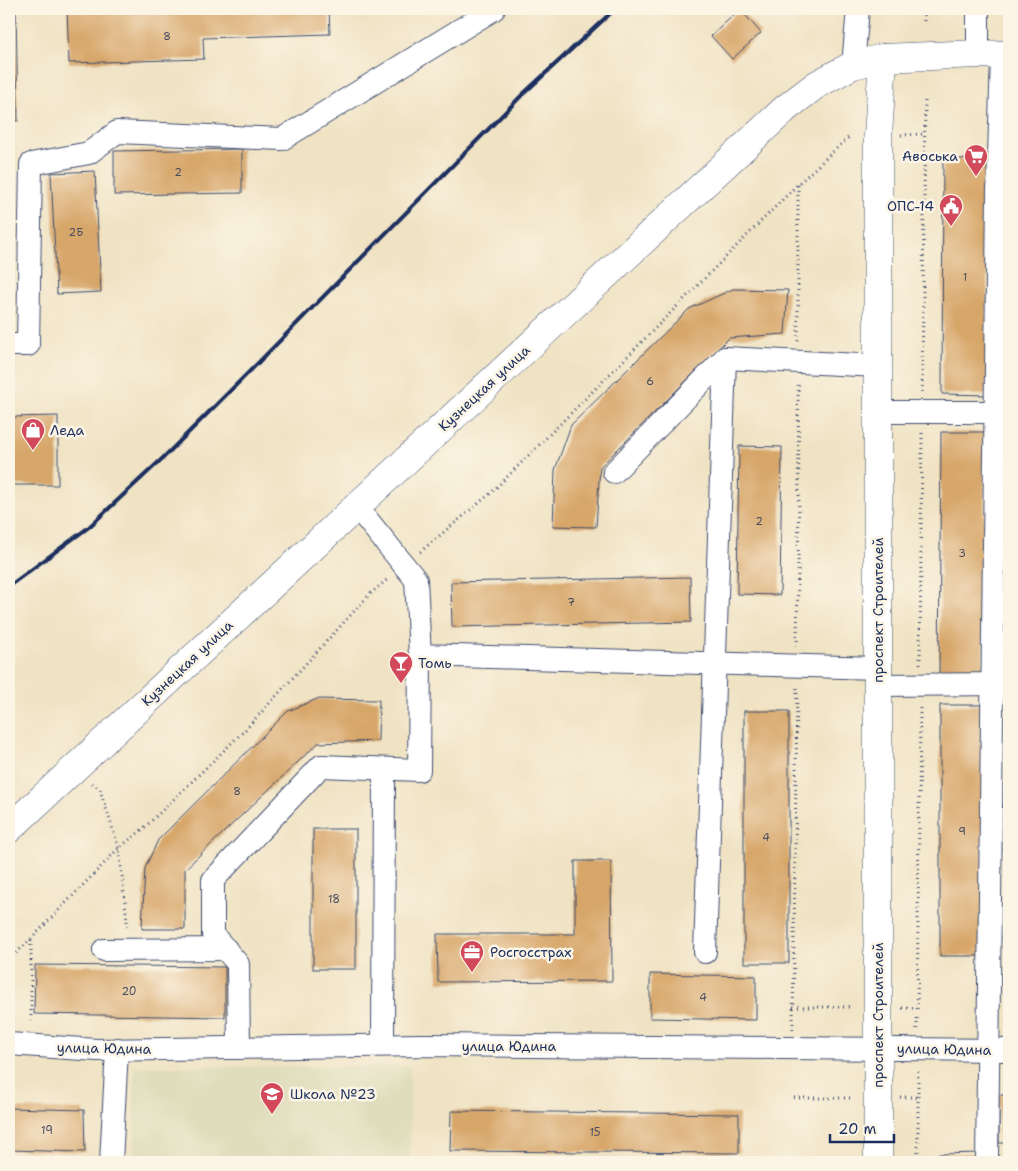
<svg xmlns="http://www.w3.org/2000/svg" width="1018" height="1171" viewBox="0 0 1018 1171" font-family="'Shantell Sans',sans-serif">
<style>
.built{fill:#dfddbb}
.building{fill:#d7a669}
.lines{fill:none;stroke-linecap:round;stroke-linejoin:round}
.minor-casing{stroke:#3b4a6d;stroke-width:24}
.major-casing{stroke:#3b4a6d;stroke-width:29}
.path{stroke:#3b4a6d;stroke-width:3;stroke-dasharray:1 4;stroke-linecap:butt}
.minor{stroke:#fff;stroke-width:22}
.major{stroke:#fff;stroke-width:28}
.rail{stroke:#1b2f5e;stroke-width:4}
.labels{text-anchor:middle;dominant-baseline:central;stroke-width:5;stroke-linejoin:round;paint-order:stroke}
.number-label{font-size:11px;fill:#4a4d61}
.poi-label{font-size:14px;fill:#1b2f5e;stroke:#fcf5e5;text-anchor:start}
.street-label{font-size:14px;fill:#1b2f5e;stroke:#fcf5e5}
</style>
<rect width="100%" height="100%" fill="#fcf5e5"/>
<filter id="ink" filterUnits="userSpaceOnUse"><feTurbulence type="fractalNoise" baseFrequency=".02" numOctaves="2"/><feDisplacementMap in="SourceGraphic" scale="10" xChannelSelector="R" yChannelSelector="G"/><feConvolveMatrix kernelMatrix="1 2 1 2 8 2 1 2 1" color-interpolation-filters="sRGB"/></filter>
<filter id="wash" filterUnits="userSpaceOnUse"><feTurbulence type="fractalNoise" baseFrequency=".0096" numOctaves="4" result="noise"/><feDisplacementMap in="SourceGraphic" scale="20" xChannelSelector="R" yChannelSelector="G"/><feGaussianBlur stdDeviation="1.12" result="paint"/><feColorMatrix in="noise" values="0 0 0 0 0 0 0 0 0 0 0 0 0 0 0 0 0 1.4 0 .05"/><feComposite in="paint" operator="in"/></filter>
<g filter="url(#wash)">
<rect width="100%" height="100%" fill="#f0e3c4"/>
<polygon class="built" points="410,1066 410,1162 135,1162 134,1067"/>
<g id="blocks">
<g class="building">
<polygon points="9,9 16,9 18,121 9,121"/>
<polygon points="67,9 329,9 330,34 203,38 204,59 69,63"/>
<polygon points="740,9 761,33 732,59 711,36"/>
<polygon points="242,149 242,193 114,195 114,151"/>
<polygon points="943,159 988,159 987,395 942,394"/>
<polygon points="95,171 101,292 57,294 51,173"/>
<polygon points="733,289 788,290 785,334 729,338 600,467 596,527 553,526 555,470 571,425 689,309"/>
<polygon points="58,416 58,485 9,485 9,417"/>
<polygon points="941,432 985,432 983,675 939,674"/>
<polygon points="739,446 782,447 780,595 737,594"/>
<polygon points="690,577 691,622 452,627 451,582"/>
<polygon points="317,699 379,700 378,741 318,743 185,869 185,929 142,929 145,868 158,840 288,711"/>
<polygon points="940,705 983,705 984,956 940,956"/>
<rect x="744" y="711" width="45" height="252"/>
<rect x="313" y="829" width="43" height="140"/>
<polygon points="575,861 611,861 612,981 438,982 437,934 575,934"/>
<polygon points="35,965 225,967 225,1017 34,1014"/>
<polygon points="650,974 756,976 756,1020 650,1018"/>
<rect x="999" y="1095" width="10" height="48"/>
<polygon points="9,1108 84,1110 85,1152 9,1150"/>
<polygon points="451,1111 739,1114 739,1153 450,1151"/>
<polygon points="981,1153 980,1162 939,1162 939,1154"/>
</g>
</g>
</g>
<g filter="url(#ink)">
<use href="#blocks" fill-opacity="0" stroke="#3b4a6d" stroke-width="1"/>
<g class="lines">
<g class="minor-casing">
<g id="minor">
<polyline points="978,54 978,9"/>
<polyline points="853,65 858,9"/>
<polyline points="9,345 28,345 31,164 89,153 117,132 282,139 494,9"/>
<polyline points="878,412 995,412"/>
<polyline points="614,472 725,358 878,366"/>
<polyline points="357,507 416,580 420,655 878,668"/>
<polyline points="877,685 1009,684"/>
<polyline points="104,950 226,949"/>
<polyline points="705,952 725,358"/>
<polyline points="9,1044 97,1050 421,1045 1009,1050"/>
<polyline points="383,1045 384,769"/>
<polyline points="239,1048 238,964 213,935 213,880 321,766 419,770 420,655"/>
<polyline points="111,1162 117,1049"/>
<polyline points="987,1162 998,192 1002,55"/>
</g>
</g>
<g class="major-casing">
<g id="major">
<polyline points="9,829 786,108 816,85 853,65 883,58 978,54 1009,55"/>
<polyline points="878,1162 878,136 883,58"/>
</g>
</g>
<g class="path">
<polyline points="924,21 924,9"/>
<polyline points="901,135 925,134"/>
<polyline points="798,341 798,185"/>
<polyline points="922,392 925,100"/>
<polyline points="420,552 491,493 597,387 798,184 849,137"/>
<polyline points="797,646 799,493 798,382"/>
<polyline points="920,664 922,433"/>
<polyline points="92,783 100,790 119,848 128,930"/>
<polyline points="9,960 31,939 119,848 143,829 245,730 370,594 389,578"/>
<polyline points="793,1007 849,1007"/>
<polyline points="902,1008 917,1008"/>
<polyline points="31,1021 31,940"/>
<polyline points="793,1029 797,687"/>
<polyline points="917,1029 920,706"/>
<polyline points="900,1097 918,1097"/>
<polyline points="794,1098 852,1098"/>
<polyline points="918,1162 918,1070"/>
</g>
<use href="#minor" class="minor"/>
<use href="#major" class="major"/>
<polyline class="rail" points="9,586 89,527 163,458 249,372 521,96 615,9"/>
</g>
</g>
<defs>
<g id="supermarket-pin" transform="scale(1.25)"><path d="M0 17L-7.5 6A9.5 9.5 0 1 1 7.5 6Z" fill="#d1495b" stroke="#fcf5e5"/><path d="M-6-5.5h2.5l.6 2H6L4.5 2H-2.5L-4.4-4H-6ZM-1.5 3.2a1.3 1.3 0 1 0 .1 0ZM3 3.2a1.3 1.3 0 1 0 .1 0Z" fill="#fff"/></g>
<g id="civic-pin" transform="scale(1.25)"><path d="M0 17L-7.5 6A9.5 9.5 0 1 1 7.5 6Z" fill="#d1495b" stroke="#fcf5e5"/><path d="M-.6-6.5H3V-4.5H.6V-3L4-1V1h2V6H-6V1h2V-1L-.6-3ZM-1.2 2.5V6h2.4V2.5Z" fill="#fff"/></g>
<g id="shop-pin" transform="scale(1.25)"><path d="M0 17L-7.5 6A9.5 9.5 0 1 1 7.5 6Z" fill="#d1495b" stroke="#fcf5e5"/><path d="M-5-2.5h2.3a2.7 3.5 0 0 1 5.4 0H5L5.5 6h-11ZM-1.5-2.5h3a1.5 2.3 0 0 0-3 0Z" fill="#fff"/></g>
<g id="bar-pin" transform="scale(1.25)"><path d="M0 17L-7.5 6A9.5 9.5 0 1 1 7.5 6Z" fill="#d1495b" stroke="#fcf5e5"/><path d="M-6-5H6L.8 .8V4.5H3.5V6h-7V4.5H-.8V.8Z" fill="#fff"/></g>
<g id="office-pin" transform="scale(1.25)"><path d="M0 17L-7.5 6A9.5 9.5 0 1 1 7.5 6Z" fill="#d1495b" stroke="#fcf5e5"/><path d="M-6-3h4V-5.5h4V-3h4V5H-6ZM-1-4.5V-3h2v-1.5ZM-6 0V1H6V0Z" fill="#fff"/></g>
<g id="school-pin" transform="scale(1.25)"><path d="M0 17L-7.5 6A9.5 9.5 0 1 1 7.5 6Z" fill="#d1495b" stroke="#fcf5e5"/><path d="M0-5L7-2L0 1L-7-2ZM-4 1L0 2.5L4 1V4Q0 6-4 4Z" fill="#fff"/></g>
</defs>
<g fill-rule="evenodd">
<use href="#supermarket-pin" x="976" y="156"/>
<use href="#civic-pin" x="951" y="206"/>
<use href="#shop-pin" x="33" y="430"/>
<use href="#bar-pin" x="401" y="663"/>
<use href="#office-pin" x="472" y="952"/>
<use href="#school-pin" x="272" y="1094"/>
</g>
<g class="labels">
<g class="number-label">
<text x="167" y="36">8</text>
<text x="178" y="172">2</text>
<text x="76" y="232">2Б</text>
<text x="965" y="277">1</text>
<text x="650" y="381">6</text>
<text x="759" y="521">2</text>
<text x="962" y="553">3</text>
<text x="571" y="602">7</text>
<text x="237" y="791">8</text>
<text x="962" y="831">9</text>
<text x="766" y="837">4</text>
<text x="334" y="899">18</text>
<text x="129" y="991">20</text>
<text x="703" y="997">4</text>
<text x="47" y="1130">19</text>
<text x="595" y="1132">15</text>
</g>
<g class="poi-label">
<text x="958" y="156" text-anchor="end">Авоська</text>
<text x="934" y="206" text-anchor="end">ОПС-14</text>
<text x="50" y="430">Леда</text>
<text x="418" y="663">Томь</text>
<text x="490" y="952">Росгосстрах</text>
<text x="290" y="1094">Школа №23</text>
</g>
<g class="street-label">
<text transform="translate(484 388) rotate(-43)">Кузнецкая улица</text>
<text transform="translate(878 610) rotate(-90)">проспект Строителей</text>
<text transform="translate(187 663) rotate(-43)">Кузнецкая улица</text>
<text transform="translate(878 1015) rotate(-90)">проспект Строителей</text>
<text x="509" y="1046">улица Юдина</text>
<text transform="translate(104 1048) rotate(1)">улица Юдина</text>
<text transform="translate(944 1049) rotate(1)">улица Юдина</text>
</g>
</g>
<rect width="1018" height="1171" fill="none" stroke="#fcf5e5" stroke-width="30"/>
<path d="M830 1134v8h64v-8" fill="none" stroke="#1b2f5e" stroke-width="2.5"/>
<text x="838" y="1134" font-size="15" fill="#1b2f5e" stroke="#fcf5e5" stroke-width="4" paint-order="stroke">20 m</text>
</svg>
